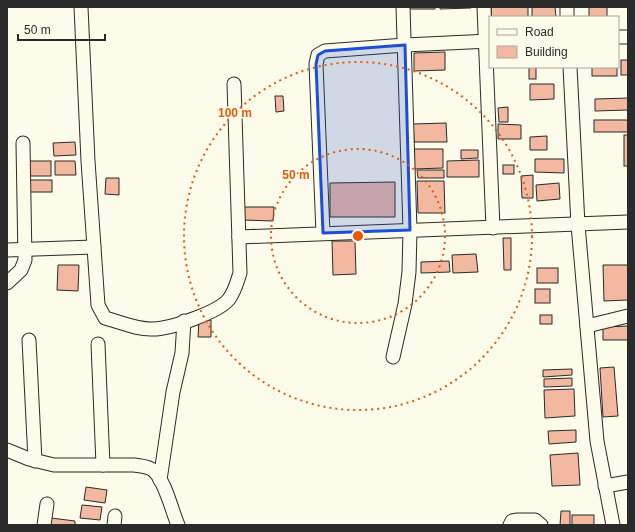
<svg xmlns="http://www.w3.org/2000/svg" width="635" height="532" viewBox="0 0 635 532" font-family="Helvetica,sans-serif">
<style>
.building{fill:#f2b8a0;stroke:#2b2b2b}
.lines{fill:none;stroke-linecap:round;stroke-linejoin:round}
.minor-casing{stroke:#2b2b2b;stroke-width:15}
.minor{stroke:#fdfbea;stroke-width:13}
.marked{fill:#1d4ed8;fill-opacity:0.2;stroke:#1d4ed8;stroke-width:3;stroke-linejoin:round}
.ring{fill:none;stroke:#e8590c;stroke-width:2;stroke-dasharray:2 4}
.centre{fill:#e8590c;stroke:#fdfbea;stroke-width:2}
.ring-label{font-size:12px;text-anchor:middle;font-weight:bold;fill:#e8590c;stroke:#fdfbea;stroke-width:3;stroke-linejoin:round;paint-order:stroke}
</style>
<rect width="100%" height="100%" fill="#fdfbea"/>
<g class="building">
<rect x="406" y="7" width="29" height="2"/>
<polygon points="440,7 471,7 471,8 440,9"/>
<rect x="491" y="7" width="37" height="10"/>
<polygon points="532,7 555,7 556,17 532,17"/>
<rect x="589" y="7" width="18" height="10"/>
<polygon points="445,52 445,70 414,71 414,53"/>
<rect x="621" y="60" width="7" height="15"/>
<rect x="529" y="67" width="7" height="12"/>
<rect x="592" y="67" width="25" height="9"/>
<polygon points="530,84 554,84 554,99 530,100"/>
<polygon points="275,96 283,96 284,111 276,112"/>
<polygon points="628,98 628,110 595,111 595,99"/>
<polygon points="508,107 508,122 499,122 498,108"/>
<rect x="594" y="120" width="34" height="12"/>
<polygon points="446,123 447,142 414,142 413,124"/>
<polygon points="498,124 521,125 521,139 498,139"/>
<rect x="624" y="135" width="4" height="31"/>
<polygon points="547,136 547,150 530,150 530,137"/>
<polygon points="75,142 76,155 54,156 53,143"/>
<polygon points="414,149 443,149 443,168 414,169"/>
<polygon points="461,150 478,150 478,158 461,159"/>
<polygon points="535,159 564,159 564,173 535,172"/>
<polygon points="479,160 479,177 447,177 447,161"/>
<rect x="28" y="161" width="23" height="15"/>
<polygon points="55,161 75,161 76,175 55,175"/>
<rect x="503" y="165" width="11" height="9"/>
<polygon points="417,170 444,170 444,178 418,178"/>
<polygon points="533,175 533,198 522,198 521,176"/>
<polygon points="106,178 119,178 119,195 105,194"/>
<rect x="28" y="180" width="24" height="12"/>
<polygon points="417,181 444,181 445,213 418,213"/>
<polygon points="395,182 395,217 330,217 330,183"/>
<polygon points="559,183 560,199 537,201 536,185"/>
<polygon points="243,207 274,207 273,221 243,220"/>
<polygon points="503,238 511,238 511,270 504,270"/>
<polygon points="332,241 355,241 356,274 333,275"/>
<polygon points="476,254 478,272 453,273 452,255"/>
<polygon points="449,261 450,272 421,273 421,262"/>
<polygon points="58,265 79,265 78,291 57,290"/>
<polygon points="603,265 628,265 628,300 604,301"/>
<rect x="537" y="268" width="21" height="15"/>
<rect x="535" y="289" width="15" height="14"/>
<rect x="540" y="315" width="12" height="9"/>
<polygon points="199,320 211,320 211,337 198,337"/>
<polygon points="628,326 628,340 603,340 603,327"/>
<polygon points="614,367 618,416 603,417 600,368"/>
<polygon points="572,369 572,375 543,377 543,370"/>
<polygon points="572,378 572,386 544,387 544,379"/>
<polygon points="574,389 575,416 545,418 544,390"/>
<polygon points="576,430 576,442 549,444 548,431"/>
<polygon points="578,453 580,485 552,486 550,455"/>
<polygon points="86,487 107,490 105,503 84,500"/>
<polygon points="82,505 102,507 100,520 80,518"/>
<polygon points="561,511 570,511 570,525 560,525"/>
<rect x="572" y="515" width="22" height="10"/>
<polygon points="51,518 75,521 75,525 50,525"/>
</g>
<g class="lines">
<g class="minor-casing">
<g id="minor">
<path d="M81,7l7,154 10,144 7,13c15,4 33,12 48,11 17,0 66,-17 76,-30 6,-8 8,-17 11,-26l-6,-189"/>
<polyline points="484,7 493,228"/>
<polyline points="567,7 567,17"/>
<polyline points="618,37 628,37"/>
<polyline points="570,67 578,225 597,441 613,525"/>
<polyline points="323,233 316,64 318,55 325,51 405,45 490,41"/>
<polyline points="239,237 628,222"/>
<polyline points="7,250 94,247"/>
<polyline points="7,283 21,270 25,260 23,143"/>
<polyline points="587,326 628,316"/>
<polyline points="29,340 35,461"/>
<polyline points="98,344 103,465"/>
<polyline points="393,357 405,304 409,272 410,230 403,7"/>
<path d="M7,450l22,9 25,6h80c6,1 15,1 20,6 11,10 18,40 24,54"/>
<polyline points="160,480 173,392 182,353 184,321"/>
<polyline points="605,486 628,482"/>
<polyline points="44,525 47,504"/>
<polyline points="114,525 115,516"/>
<polyline points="510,525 512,521 518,520 535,520 541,525"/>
</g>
</g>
<use href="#minor" class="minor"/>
</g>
<path class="marked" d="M405,45l5,185 -87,3 -7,-169 2,-9 7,-4z"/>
<g class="ring">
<circle cx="358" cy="236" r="87"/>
<circle cx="358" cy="236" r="174"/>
</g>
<circle cx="358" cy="236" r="6" class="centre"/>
<g class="ring-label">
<text x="235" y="117">100 m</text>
<text x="296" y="179">50 m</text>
</g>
<rect width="635" height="532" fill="none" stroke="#2b2b2b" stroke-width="16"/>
<rect x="489" y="16" width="130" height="52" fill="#fdfbea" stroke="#a9a89e"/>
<rect x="497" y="29" width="20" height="6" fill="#fdfbea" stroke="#a9a89e"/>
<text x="525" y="36" font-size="12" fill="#2b2b2b">Road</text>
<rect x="497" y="46" width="20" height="12" fill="#f2b8a0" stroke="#a9a89e"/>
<text x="525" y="56" font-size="12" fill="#2b2b2b">Building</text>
<path d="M18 34v6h87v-6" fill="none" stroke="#2b2b2b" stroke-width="2"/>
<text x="24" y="34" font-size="12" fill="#2b2b2b" stroke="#fdfbea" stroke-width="3" paint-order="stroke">50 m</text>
</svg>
